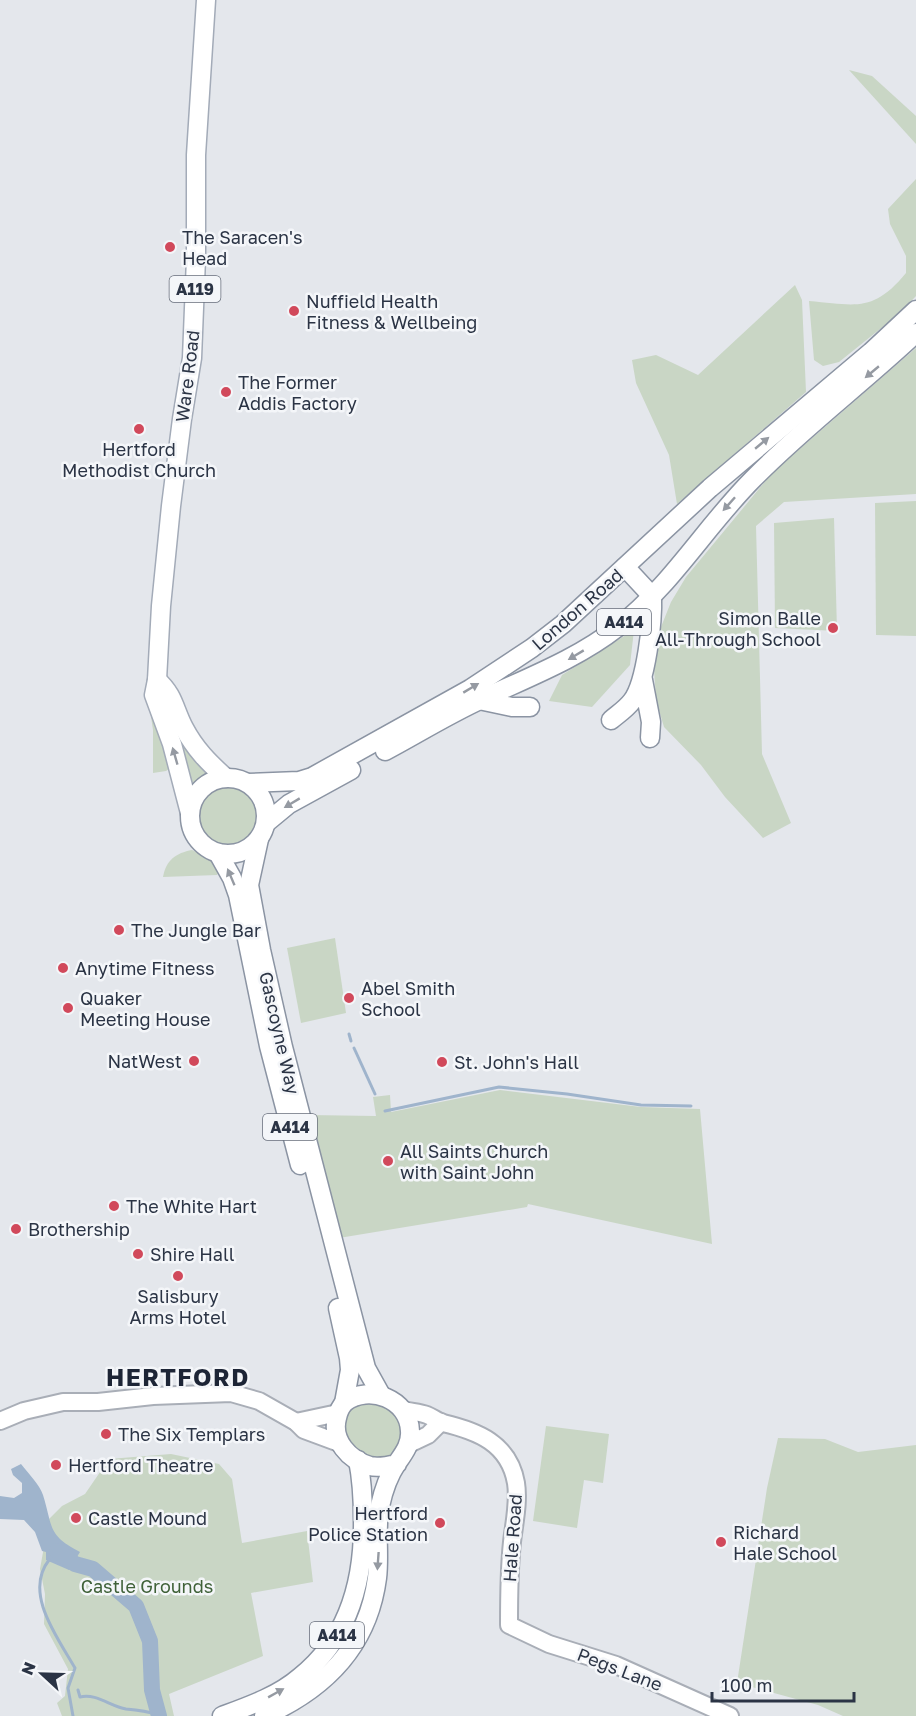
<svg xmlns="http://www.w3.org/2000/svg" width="916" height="1716" viewBox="0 0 916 1716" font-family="'Golos Text',sans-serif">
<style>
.green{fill:#c9d6c5}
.water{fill:#9fb4cc}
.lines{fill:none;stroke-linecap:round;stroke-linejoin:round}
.stream{stroke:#9fb4cc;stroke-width:3}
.river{stroke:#9fb4cc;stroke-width:16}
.secondary-casing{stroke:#a9aeb7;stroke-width:20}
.primary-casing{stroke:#a3abb8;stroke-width:21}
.trunk-casing{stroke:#8b94a3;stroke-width:21}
.secondary{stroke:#fff;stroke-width:16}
.primary{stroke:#fff;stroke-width:18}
.trunk{stroke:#fff;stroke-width:18}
.oneway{fill:#959aa2}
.poi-dot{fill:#d1495b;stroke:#f4f6f9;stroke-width:2}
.labels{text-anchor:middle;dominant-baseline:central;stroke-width:5;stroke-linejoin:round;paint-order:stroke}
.shield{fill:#f4f6f9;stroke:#676e7b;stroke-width:1.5}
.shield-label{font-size:16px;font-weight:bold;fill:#2b3445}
.poi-label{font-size:18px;fill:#2b3445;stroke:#f4f6f9;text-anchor:start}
.street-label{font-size:18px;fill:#2b3445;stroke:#f4f6f9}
.park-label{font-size:18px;fill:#3f6138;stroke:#f4f6f9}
.district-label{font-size:24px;font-weight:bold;letter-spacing:1.5px;fill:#1d2536;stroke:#f4f6f9}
</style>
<rect width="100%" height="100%" fill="#e4e7ec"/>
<g class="green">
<polygon points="849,70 872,76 916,116 916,144"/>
<path d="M916,179v117l-16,17 -61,49 -16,4 -9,-6 -5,-59c47,4 64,12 97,-28v-17l-16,-32 -2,-15z"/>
<polygon points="795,285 802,300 806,392 677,504 669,455 636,383 632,360 656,355 698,375"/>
<polygon points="916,348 916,494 784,502 756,526 762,754 791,823 763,838 725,797 701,765 664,727 656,700 654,669 659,632 671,602 686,577 773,472"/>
<polygon points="916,501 916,636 876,635 875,503"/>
<polygon points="834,518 837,631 775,628 774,523"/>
<polygon points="634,630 630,665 592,707 549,701 562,675"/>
<polygon points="154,708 170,768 166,771 153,773 153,730 150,710"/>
<polygon points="170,708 214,774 207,777 193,789"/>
<circle cx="229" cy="816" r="30"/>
<path d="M192,850c12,5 19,10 28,20l-3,5 -54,2c3,-17 13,-24 29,-27z"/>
<polygon points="335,938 346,1013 301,1023 287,948"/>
<polygon points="500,1090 641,1107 700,1109 712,1244 528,1204 527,1207 339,1238 308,1115 376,1116 373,1097 390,1095 391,1112"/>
<path d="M371,1401l22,9 12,23c-4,6 -7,16 -11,21 -23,23 -86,-36 -23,-53z"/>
<polygon points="546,1426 609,1434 603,1483 584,1480 577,1528 533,1521"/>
<polygon points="778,1438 825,1439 858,1452 916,1445 916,1716 843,1716 818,1705 737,1683 767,1488"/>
<polygon points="171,1454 219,1464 232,1479 242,1543 307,1531 313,1582 251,1593 263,1656 169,1694 174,1716 62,1716 57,1703 65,1696 68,1669 44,1624 45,1594 40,1569 49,1519 62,1506 85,1494 109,1459"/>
</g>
<path class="water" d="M21,1464c7,9 19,21 22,31 10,32 4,40 37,57l-11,18 -23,-10v-8l-4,-1 -7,-19 -11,-12 -24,-1v-23l14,2 8,-5v-10l-9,-8 -2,-6z"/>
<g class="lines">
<g class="stream">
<polyline points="349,1034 351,1041"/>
<polyline points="354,1048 375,1094"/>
<polyline points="385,1111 499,1087 567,1094 641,1105 691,1106"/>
<path d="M49,1560c-26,33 9,78 26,108l-7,20 5,28"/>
<path d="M78,1690l2,7c16,-4 30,9 46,12 12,1 21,2 33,6"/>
</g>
<polyline class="river" points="57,1551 75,1564 93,1569 136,1606 150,1641 152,1690 159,1716"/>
<g class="secondary-casing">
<g id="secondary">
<path d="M404,1410c7,2 15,2 23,5 5,2 10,6 16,8 34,8 66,20 73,60 3,19 -2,41 -4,59 -3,28 -3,55 -3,83l40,19 67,21 114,51"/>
<polyline points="0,1421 24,1411 63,1402 98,1402 153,1396 231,1393 259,1401 296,1422 304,1430 339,1443"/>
<polyline points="296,1422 338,1413"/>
<polyline points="409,1444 428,1435 441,1422"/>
</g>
</g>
<g class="primary-casing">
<g id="primary">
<path d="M157,680c17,15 17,29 27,48 11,21 25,35 42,50"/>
<polyline points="190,813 172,744 154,695 157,680 161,606 171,506 182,419 192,358 196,258 196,155 206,0"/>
</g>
</g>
<g class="trunk-casing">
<g id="trunk">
<polyline points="643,680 651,722 650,738"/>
<polyline points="479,700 512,707 530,707"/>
<path d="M611,720c7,-6 15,-11 21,-19 14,-18 21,-80 20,-105l-27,-29"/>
<path d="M385,751c32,-17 64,-37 97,-52 47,-22 95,-40 136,-72 53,-41 88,-101 135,-148 51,-52 110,-96 163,-146"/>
<circle cx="228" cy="816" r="38"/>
<polyline points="248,783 299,781 312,777 470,689 532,648 563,624 710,488 871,352 916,310"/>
<polyline points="266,823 289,804 351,770"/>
<polyline points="259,839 249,885 261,950 283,1047 366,1368 381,1395"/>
<polyline points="218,853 232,878 238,895 269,1046 300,1165"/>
<polyline points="338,1308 349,1358 350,1370 344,1403"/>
<path d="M222,1716c27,-10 56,-20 78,-39 49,-39 64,-97 63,-157 0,-20 -1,-40 -5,-60"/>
<path d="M264,1716c61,-27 104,-69 113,-138 3,-24 -2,-49 3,-72 3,-14 9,-31 17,-43 7,-10 14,-19 13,-32 -1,-32 -41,-47 -65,-29 -4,4 -7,11 -8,16 -6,22 12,42 33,48 8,2 18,0 27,-2"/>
</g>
</g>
<use href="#secondary" class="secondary"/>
<use href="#primary" class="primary"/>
<use href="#trunk" class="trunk"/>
</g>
<defs><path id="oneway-solid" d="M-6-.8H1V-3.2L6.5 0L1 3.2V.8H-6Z" transform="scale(1.5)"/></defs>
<g class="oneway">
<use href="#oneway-solid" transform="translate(872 372) rotate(140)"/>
<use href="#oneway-solid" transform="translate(762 443) rotate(-40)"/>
<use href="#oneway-solid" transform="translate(729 504) rotate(132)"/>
<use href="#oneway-solid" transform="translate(576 655) rotate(149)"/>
<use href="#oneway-solid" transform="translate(471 688) rotate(-31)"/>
<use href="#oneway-solid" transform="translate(175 756) rotate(-106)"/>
<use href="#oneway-solid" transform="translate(292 803) rotate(149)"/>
<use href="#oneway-solid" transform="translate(231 877) rotate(-113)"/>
<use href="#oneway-solid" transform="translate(378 1561) rotate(94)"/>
<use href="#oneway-solid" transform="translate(276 1693) rotate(-29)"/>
</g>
<g class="poi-dot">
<circle cx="170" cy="247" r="6"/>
<circle cx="294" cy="311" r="6"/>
<circle cx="226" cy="392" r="6"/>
<circle cx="139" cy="429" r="6"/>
<circle cx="833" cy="628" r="6"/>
<circle cx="119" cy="930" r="6"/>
<circle cx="63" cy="968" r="6"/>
<circle cx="349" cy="998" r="6"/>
<circle cx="68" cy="1008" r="6"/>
<circle cx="194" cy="1061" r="6"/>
<circle cx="442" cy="1062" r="6"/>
<circle cx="388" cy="1161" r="6"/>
<circle cx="114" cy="1206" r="6"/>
<circle cx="16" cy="1229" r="6"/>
<circle cx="138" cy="1254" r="6"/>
<circle cx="178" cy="1276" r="6"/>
<circle cx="106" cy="1434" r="6"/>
<circle cx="56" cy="1465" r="6"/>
<circle cx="76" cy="1518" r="6"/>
<circle cx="440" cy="1523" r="6"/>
<circle cx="721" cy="1542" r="6"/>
</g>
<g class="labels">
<g class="shield">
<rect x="169.5" y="276" width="51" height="26" rx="4.5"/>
<rect x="597" y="609" width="54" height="26" rx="4.5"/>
<rect x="263" y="1114" width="54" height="26" rx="4.5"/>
<rect x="310" y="1622" width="54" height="26" rx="4.5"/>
</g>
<g class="shield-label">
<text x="195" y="289">A119</text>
<text x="624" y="622">A414</text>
<text x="290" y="1127">A414</text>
<text x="337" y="1635">A414</text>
</g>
<g class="poi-label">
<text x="182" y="237">The Saracen's<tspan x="182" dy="21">Head</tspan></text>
<text x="306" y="301">Nuffield Health<tspan x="306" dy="21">Fitness &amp; Wellbeing</tspan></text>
<text x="238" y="382">The Former<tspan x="238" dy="21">Addis Factory</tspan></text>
<text x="139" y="449" text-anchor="middle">Hertford<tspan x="139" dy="21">Methodist Church</tspan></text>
<text x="821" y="618" text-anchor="end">Simon Balle<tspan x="821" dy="21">All-Through School</tspan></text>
<text x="131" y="930">The Jungle Bar</text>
<text x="75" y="968">Anytime Fitness</text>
<text x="361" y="988">Abel Smith<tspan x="361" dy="21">School</tspan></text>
<text x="80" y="998">Quaker<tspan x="80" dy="21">Meeting House</tspan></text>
<text x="182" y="1061" text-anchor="end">NatWest</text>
<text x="454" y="1062">St. John's Hall</text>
<text x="400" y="1151">All Saints Church<tspan x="400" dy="21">with Saint John</tspan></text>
<text x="126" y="1206">The White Hart</text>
<text x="28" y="1229">Brothership</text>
<text x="150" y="1254">Shire Hall</text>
<text x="178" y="1296" text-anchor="middle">Salisbury<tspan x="178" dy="21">Arms Hotel</tspan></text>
<text x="118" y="1434">The Six Templars</text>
<text x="68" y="1465">Hertford Theatre</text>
<text x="428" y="1513" text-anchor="end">Hertford<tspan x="428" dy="21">Police Station</tspan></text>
<text x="88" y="1518">Castle Mound</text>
<text x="733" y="1532">Richard<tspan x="733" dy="21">Hale School</tspan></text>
</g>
<g class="street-label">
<text transform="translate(187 376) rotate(-83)">Ware Road</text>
<text transform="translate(577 609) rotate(-41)">London Road</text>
<text transform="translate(280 1033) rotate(77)">Gascoyne Way</text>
<text transform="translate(512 1538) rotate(-86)">Hale Road</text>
<text transform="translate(620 1669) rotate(21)">Pegs Lane</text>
</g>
<g class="park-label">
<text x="147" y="1586">Castle Grounds</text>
</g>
<g class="district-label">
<text x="178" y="1376">HERTFORD</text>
</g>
</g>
<g transform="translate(42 1674) rotate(292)" stroke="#f4f6f9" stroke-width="4.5" paint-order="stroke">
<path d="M0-4.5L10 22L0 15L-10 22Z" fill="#2b3445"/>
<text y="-9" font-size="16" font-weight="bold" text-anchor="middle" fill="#2b3445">N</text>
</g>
<path d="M712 1692v9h142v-9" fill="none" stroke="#2b3445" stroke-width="3"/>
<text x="721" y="1692" font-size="18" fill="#2b3445" stroke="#f4f6f9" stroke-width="4.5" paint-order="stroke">100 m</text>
</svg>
